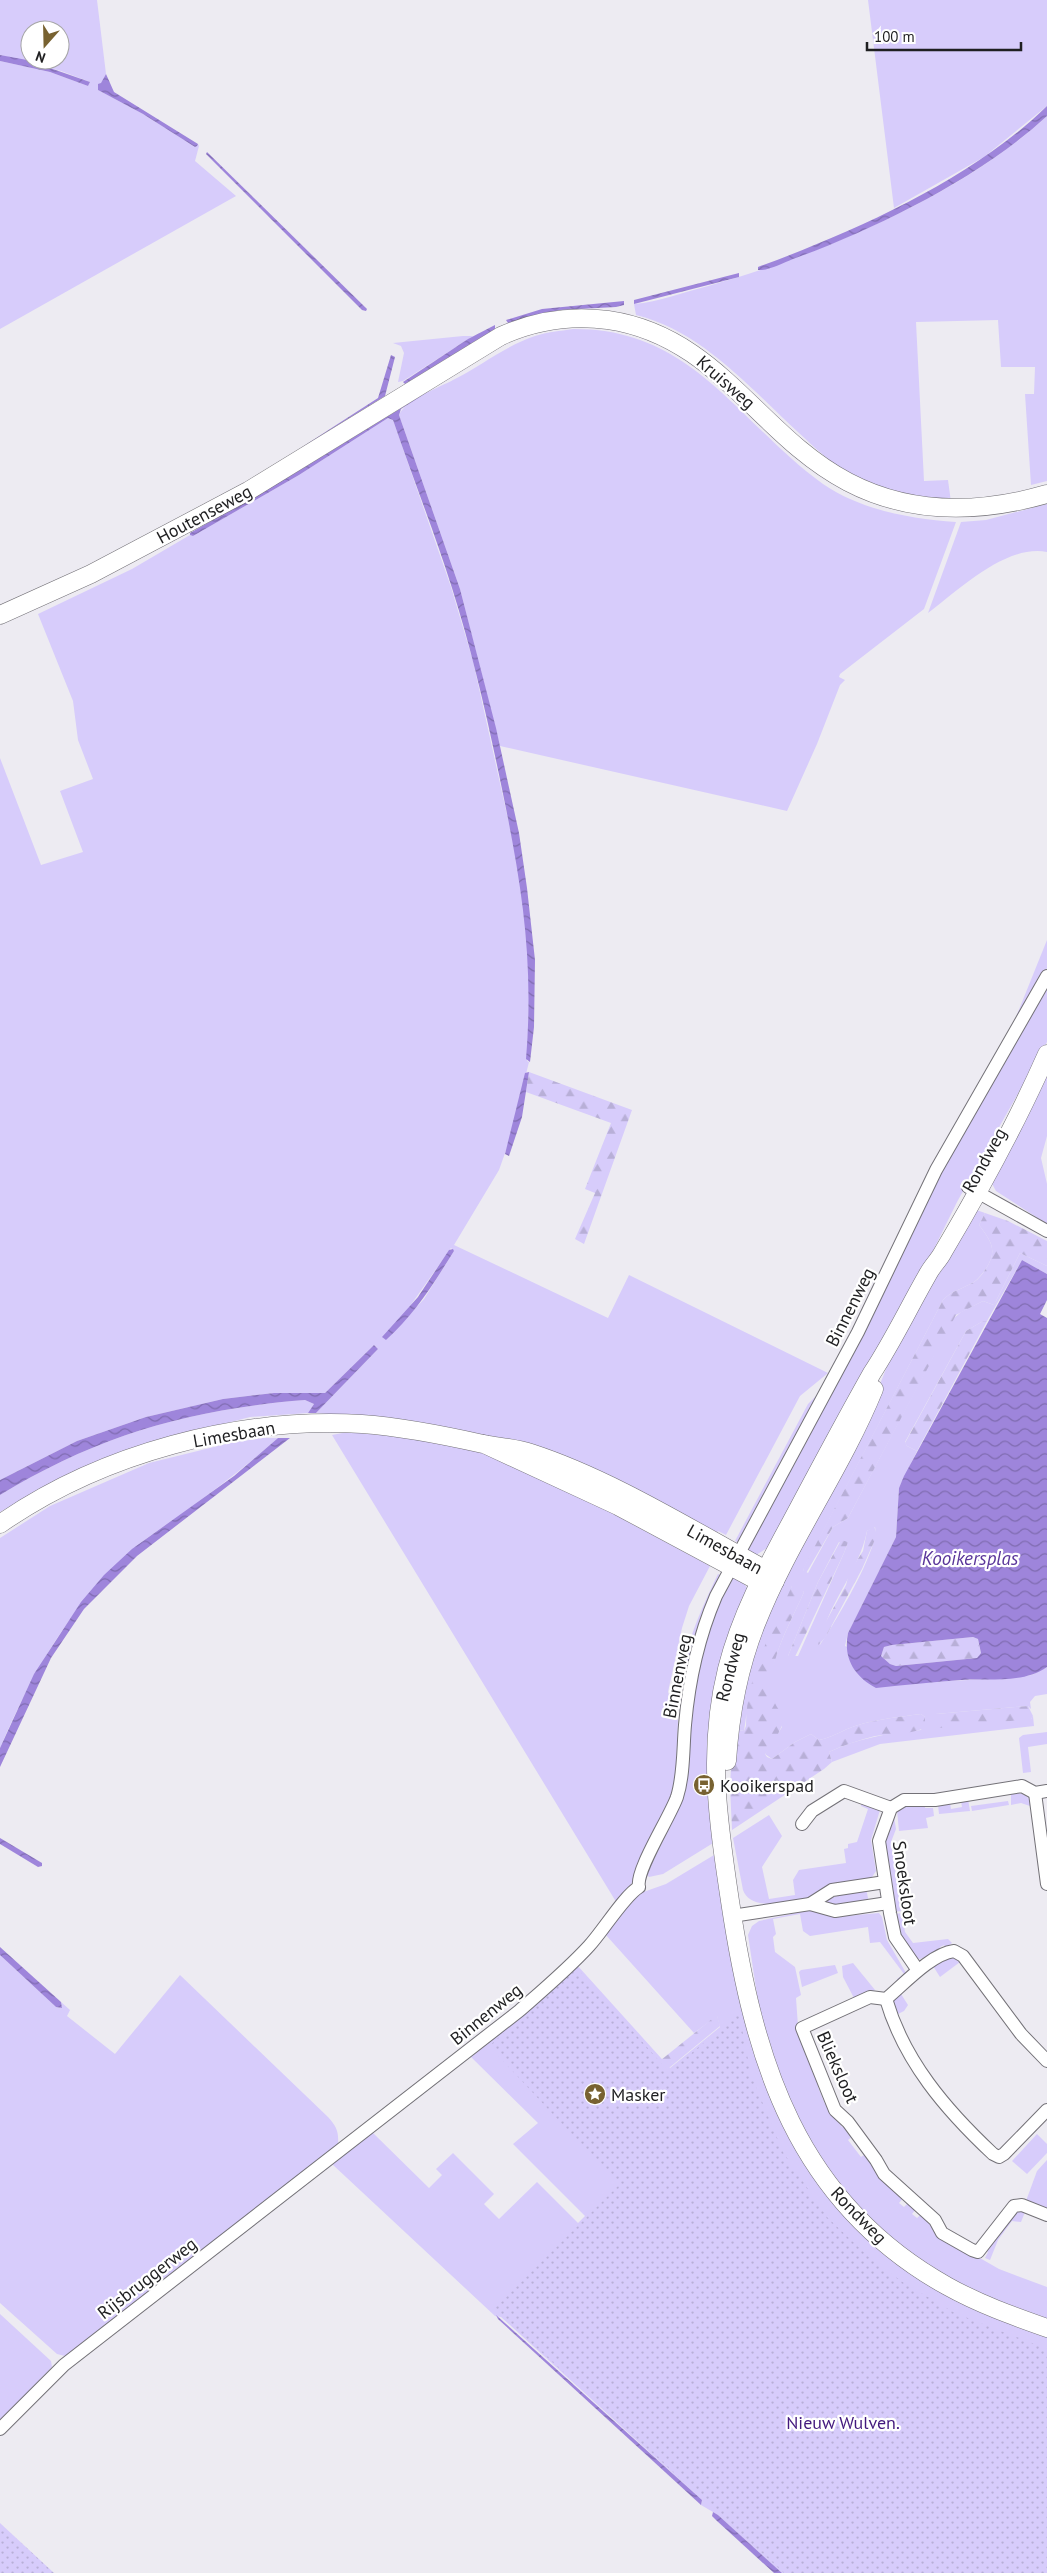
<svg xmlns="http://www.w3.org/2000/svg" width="1047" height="2573" viewBox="0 0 1047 2573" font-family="'PT Sans',sans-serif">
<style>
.green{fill:#d7ccfb;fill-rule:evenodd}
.forest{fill:url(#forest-firs)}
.park{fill:url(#park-dots)}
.water{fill:url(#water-waves);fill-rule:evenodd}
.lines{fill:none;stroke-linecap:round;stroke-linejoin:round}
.street-casing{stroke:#737177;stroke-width:14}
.secondary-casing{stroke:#737177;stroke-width:19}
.street{stroke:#fff;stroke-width:12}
.secondary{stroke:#fff;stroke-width:18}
.labels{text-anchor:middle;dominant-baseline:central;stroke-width:4.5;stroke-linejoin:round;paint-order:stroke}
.street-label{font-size:18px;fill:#1f1f21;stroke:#fff}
.poi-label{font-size:18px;fill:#1f1f21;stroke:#fff;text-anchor:start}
.park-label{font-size:18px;fill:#43197e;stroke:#fff}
.water-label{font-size:19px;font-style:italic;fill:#5a369a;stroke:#fff}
</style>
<defs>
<pattern id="forest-firs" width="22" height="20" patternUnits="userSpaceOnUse" patternTransform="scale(1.25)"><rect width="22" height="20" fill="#d7ccfb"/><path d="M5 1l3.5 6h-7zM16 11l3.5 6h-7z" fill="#b8afd7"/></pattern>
<pattern id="park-dots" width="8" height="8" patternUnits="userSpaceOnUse" patternTransform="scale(1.25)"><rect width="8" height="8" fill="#d7ccfb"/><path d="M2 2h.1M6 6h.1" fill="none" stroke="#b8afd7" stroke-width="1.8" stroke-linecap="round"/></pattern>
<pattern id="water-waves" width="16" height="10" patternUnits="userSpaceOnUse" patternTransform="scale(1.25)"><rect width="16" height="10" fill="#9e85db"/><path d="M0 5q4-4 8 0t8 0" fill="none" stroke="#806cb1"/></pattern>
</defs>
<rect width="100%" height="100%" fill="#edebf2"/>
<g class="green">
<path d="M0,0h97l9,74 -8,16 45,24 52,33 3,-3 1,2 -4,15 41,35 -236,133v-268l50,11 38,14 2,-4 -29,-11 -61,-16zM30,30h30v30h-30z"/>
<polygon points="868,0 1047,0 1047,106 984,157 894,208"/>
<path d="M1047,116v365l-16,4 -6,-91h9l1,-27h-34l-3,-47 -82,2 8,159 24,-1 3,22c-35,-5 -71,-10 -102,-28 -18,-11 -34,-26 -50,-41 -48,-44 -97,-102 -163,-118l-2,-11c25,-2 50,-12 74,-18 111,-31 253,-90 339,-170z"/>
<path d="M573,329c120,-1 164,93 250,155 38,26 88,35 133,38l-32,87 -84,65 -1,3 6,3 -5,5 -23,59 -30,67 -287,-65 -40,-157 -61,-174c6,-15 41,-28 54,-35 28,-14 52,-34 82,-44 12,-4 25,-5 38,-7z"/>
<polygon points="463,336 473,336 403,381 398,382 404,353 401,346 393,343"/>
<path d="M388,418l5,2 58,167 22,74 44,199 9,64 4,50 -3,87 2,1 -20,80 -10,28 -45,75 154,73 21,-43 199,98 -28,23 -74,139 -8,-4 -3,5 -307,-115 -92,-8 62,-64 -4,-4 -49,48h-51l-51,6 -77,18 -69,24 -77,39v-722l41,107 42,-13 -23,-61 33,-12 -15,-39 -5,-39 -35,-87 94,-45 58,-34 3,1 106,-61zM451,1248l3,3 -30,48 -38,41z"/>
<path d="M1047,504v48c-41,-8 -88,38 -119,61l33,-91 25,-2z"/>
<polygon points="1047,940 1047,968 1037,989 1010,1032"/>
<polygon points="1047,984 1047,1042 957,1202 926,1265 767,1548 756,1555 742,1553 926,1198"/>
<polygon points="1047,1065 1047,1136 1041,1158 1047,1184 1047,1224 996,1191 990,1180"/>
<path d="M971,1208l14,5 -6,12c11,15 19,24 8,42 -4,6 -8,11 -13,15 -11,7 -22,8 -31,18l-140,270 5,3 25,-46 15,-9 105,-199 8,-7 22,-11 11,4 26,-52 27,13v8l-25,-14 -35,61h-4l-17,10 -61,111 2,4 10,5 -18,37 -3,49 -48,96 -3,13 86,36 74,-4 27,-3 15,-8v27l-12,2 -5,6 1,7 -3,-3 -92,8 95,5 2,-3 1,10 -154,18 -48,18 -3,-10c29,-14 60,-19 92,-22l4,-13 -4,-3c-22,3 -44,5 -66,12 -12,4 -24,12 -36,14l-8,-6 -16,8 -23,17 -7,-5 2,-3 15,-24c-3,-13 -11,-24 -12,-37 -3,-25 23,-73 34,-98l-12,-6 -46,131 -2,14 -11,-2 20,-93 127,-252 14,-35zM875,1527c5,21 -41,97 -55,118 6,-40 39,-73 47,-114zM839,1542l8,3 -3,8 -46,103h-10l30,-74z"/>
<polygon points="821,1391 740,1543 735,1541 808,1404"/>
<path d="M305,1400l9,4 -6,9 -58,4 -114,30 -68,27 -68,38v-17c98,-60 191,-86 305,-95z"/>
<polygon points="348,1432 438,1440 487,1451 537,1473 710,1566 689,1606 682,1628 668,1692 678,1721 675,1790 634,1879 618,1905 332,1435"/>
<path d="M262,1438h16c-30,27 -62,51 -95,75 -17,12 -36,24 -52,38 -61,54 -99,123 -131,197v-210l50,-32 99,-43 81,-20z"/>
<polygon points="732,1573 742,1580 747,1588 747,1598 732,1639 718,1840 663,1874 649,1877 647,1875 648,1871 671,1825 693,1691 711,1620"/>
<path d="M718,1574l4,2 -40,131c-10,-36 20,-100 36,-133z"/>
<polygon points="1047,1732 1047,1744 1028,1747 1031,1772 1023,1773 1019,1738 1023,1735"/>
<path d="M1011,1793c12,-1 19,3 22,14l-12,-4 -10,2z"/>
<polygon points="968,1799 970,1811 939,1814 938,1805 950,1803 951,1809 962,1807 961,1801"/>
<polygon points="1008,1801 1009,1805 972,1811 971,1806"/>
<path d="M862,1803l18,7 -9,30 5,31 -4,6c-24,6 -117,48 -129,13l-10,-52 36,-23 13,21 -20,31 7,32 26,-4 -2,-15 6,-10 47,-7 -2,-14 4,-1v-4l9,-2 11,-33 -7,-3z"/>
<polygon points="925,1805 925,1808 933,1808 934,1816 926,1818 928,1828 899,1831 897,1810 901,1806"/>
<polygon points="894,1817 896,1829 891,1842 901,1911 894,1912 884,1837"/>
<polygon points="719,1852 764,2078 792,2142 819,2184 853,2225 1047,2334 1047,2395 810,2573 782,2573 718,2515 701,2505 702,2500 501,2317 495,2316 332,2164 372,2132 429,2188 442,2175 436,2169 453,2153 494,2194 484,2204 499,2219 537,2182 578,2223 585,2216 513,2144 538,2123 471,2057 577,1965 670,2068 720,2027 717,2016 694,2033 605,1934 635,1895 666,1884"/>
<polygon points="866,1888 869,1903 834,1908 820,1901"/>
<polygon points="810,1910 835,1917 879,1913 882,1917 887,1940 906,1973 898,1981 897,1979 904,1974 880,1942 870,1943 868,1927 810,1936 803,1931 800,1914 773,1919 776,1934 773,1937 775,1952 795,1967 801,1995 796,1998 798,2026 822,2086 818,2087 825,2104 829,2103 842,2127 847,2124 853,2136 848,2140 861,2157 867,2153 904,2197 899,2203 904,2207 908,2203 916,2209 912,2214 917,2218 923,2213 938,2234 999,2269 1047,2287 1047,2322 997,2304 922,2265 855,2208 792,2117 760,2015 748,1935 752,1926 759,1921"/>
<polygon points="902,1913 905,1932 913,1943 948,1939 952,1943 945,1948 944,1945 940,1947 941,1950 920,1959 915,1958 899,1937 895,1914"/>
<polygon points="951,1954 960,1962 940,1977 933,1966"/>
<path d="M0,1955l56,52 6,1 -1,-6 9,8 -3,6 48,38 65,-79 148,142c8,9 11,14 10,27l-273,212 -8,-2 -57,-51z"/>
<polygon points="853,1963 875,1990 854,1998 843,1977 842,1966"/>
<polygon points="835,1965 838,1973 802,1987 799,1972 801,1970"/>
<polygon points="901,1994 908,2005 904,2011 896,2015 893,1998"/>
<polygon points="1037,2134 1047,2144 1047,2153 1027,2174 1012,2161"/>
<polygon points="1047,2160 1047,2212 1026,2201 1037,2171"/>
<polygon points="1018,2210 1025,2212 1021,2222 1012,2221 998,2240 990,2260 985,2258 988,2252 985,2250"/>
<polygon points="0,2314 51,2361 52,2367 0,2421"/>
</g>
<g class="forest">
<polygon points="529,1072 632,1110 584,1244 575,1239 595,1193 585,1189 611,1123 526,1092"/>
<path d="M985,1213l23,8 39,20v25l-27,-13 -26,52 -11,-4 -27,14 -108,203 -15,9 -28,48 -2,-6 140,-269c9,-10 20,-11 31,-18 6,-4 9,-9 13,-15 11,-18 3,-27 -8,-42z"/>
<polygon points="983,1321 987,1321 917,1451 907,1446 905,1443 966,1331"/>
<polygon points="874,1526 877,1535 862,1569 825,1638 818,1645 823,1627 846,1585 849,1573 863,1551 867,1531"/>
<polygon points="841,1540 848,1542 844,1553 793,1661 788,1656 818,1582"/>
<path d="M792,1586h4l8,6c-14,33 -54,97 -18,125l-8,17 1,3 -14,17 2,3 5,2 23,-17 16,-8 8,6c12,-2 24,-10 36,-14 22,-7 44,-9 66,-12l4,3v10c-8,7 -38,7 -50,9 -16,4 -31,9 -46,16l3,10 -8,7 -92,61 -2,-43 3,-58 11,2 2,-5c0,-51 26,-95 46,-140z"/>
<polygon points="973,1637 978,1639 981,1653 977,1658 896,1666 890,1664 881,1656 884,1647 892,1645"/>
<polygon points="1028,1706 1033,1716 1031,1719 939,1728 932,1724 933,1716 936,1714"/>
<polygon points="717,2015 720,2026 669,2068 661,2060"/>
</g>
<g class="park">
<polygon points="577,1968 669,2072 739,2013 751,2075 783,2152 827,2217 871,2259 904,2283 955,2313 1047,2349 1047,2573 784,2573 494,2309 619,2185 489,2046"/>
<polygon points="0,2523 54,2573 0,2573"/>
</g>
<g class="water">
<polygon points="0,55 27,60 90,82 88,86 50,72 0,61"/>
<polygon points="106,74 114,92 198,144 197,146 195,147 143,114 98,90 98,84 101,83"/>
<path d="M1047,106v10c-66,61 -169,112 -254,143 -10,4 -25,12 -35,11v-3c96,-35 215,-88 289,-161z"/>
<polygon points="207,152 367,309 366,311 362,310 206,154"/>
<polygon points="739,273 739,277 634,304 634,300"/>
<polygon points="624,301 624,305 616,307 560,310 508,323 506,320 542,309"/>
<polygon points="495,325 495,329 405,384 403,382 468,339"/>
<polygon points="391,355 395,357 385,396 299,449 378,398"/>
<path d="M434,388l-33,21 -2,6 61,174 36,139 23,105 8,55 8,72 -1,67 -4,35 -4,-3c8,-99 -4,-173 -24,-270 -14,-68 -29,-135 -50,-201 -18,-57 -40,-112 -59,-168l-5,-2 -89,57 -106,61 -3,-1v-2l100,-57z"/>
<polygon points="529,1072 522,1117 509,1156 505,1154 525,1073"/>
<path d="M453,1249l1,2c-20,32 -39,63 -68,89l-4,-3 36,-40 31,-47z"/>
<path d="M1022,1260l25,14v26l-7,14 7,4v349c-24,17 -59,11 -86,13 -29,2 -57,5 -85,8 -22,-12 -33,-30 -28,-55l48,-96 3,-49 5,-12zM973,1637l5,2 3,14 -4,5 -81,8 -6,-2 -9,-8 3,-9 8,-2z"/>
<path d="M374,1345l4,4 -62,64h-8l6,-9 -9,-4c-114,9 -207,35 -305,95v-15l77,-39 69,-24 77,-18 51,-6h51z"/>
<polygon points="278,1438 290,1438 137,1556 84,1609 51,1658 0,1767 0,1748 34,1674 81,1602 104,1575 132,1549 234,1476"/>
<polygon points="0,1838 42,1863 42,1866 38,1867 0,1844"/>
<polygon points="0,1947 61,2002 62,2008 56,2007 0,1955"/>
<polygon points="496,2315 702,2500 701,2505 498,2319"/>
<polygon points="713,2512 718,2515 782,2573 774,2573 717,2521 712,2516"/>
</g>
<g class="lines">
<g class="street-casing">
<g id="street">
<polyline points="968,1187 1047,1231"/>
<polyline points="1035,1793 1047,1884"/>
<polyline points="802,1824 812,1811 844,1791 891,1808"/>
<polyline points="810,1904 835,1911 888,1903"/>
<polyline points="732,1916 810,1904 832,1890 885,1882"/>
<polyline points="917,1969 895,1937 890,1913 879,1841 891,1808 904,1800 935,1800 1022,1786 1035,1793 1047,1791"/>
<path d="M886,1999c18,62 60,111 107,155l6,3 5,-3 43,-44"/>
<path d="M1047,2061l-26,-27 -58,-78 -9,-5c-23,3 -50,33 -68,48l-16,-2 -68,31 33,82 13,12 28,38 8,14 51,46 7,13 30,17 6,2 36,-46 8,-1 25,10"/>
<path d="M0,2429l64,-64 455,-354c24,-21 49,-42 70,-65 14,-15 35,-50 50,-59 -4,-16 31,-70 38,-90 7,-22 6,-49 8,-72 4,-46 13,-87 31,-129l142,-264 78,-162 111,-194"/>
</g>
</g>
<g class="secondary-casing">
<g id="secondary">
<path d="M0,615l91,-41 157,-83 253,-155c33,-15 70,-21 107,-16 110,16 150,115 240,162 63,33 133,31 199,12"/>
<path d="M1047,1054c-30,68 -66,134 -104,198 -4,8 -11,14 -15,22 -19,33 -35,67 -56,99 -26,46 -51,93 -76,140 -27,50 -55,100 -69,156 -20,80 -9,152 3,232 24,160 66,301 217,385 32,18 66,30 100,42"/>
<path d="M0,1524c102,-71 238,-107 362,-100 41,3 81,11 121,20 16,3 33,4 48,9 80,26 161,77 235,117l9,11 -15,1 -142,-76 -134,-62"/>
<path d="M727,1761c3,-47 12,-94 29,-137 32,-82 85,-154 118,-235"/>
</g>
</g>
<use href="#street" class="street"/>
<use href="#secondary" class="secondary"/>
</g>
<defs>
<g id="bus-disc" transform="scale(1.125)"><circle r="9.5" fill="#786231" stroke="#fff"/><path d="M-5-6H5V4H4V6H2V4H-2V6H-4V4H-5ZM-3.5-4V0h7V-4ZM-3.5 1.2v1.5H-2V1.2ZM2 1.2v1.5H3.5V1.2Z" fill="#fff"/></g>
<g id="sight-disc" transform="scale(1.125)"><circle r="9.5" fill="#786231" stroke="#fff"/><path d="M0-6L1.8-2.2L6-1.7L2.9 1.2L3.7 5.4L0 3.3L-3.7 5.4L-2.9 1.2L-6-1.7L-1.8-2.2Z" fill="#fff"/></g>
</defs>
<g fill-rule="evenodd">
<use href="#bus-disc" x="704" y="1785"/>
<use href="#sight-disc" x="595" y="2094"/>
</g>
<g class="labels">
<g class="street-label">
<text transform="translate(726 382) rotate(41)">Kruisweg</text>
<text transform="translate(204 514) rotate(-28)">Houtenseweg</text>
<text transform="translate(984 1160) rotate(-61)">Rondweg</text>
<text transform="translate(850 1307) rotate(-63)">Binnenweg</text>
<text transform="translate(234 1434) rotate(-10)">Limesbaan</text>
<text transform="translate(725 1549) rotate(29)">Limesbaan</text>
<text transform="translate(730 1667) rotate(-76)">Rondweg</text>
<text transform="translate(677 1676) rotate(-79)">Binnenweg</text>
<text transform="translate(905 1883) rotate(82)">Snoeksloot</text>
<text transform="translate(486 2014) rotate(-39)">Binnenweg</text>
<text transform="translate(838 2067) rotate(66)">Blieksloot</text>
<text transform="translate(859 2215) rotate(46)">Rondweg</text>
<text transform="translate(147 2278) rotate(-38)">Rijsbruggerweg</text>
</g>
<g class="poi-label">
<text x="720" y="1785">Kooikerspad</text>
<text x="611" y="2094">Masker</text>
</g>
<g class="park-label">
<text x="843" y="2422">Nieuw Wulven.</text>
</g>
<g class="water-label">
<text x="970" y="1558">Kooikersplas</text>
</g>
</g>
<g transform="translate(45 45) rotate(200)"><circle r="24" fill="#ffffff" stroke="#a5a5a6"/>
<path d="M0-4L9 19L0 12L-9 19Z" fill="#786231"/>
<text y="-8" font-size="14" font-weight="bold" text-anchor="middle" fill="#1f1f21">N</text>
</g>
<path d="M867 42v8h154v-8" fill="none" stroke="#1f1f21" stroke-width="2.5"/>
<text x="874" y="42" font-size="15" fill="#1f1f21" stroke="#ffffff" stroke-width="4" paint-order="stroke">100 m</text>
</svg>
